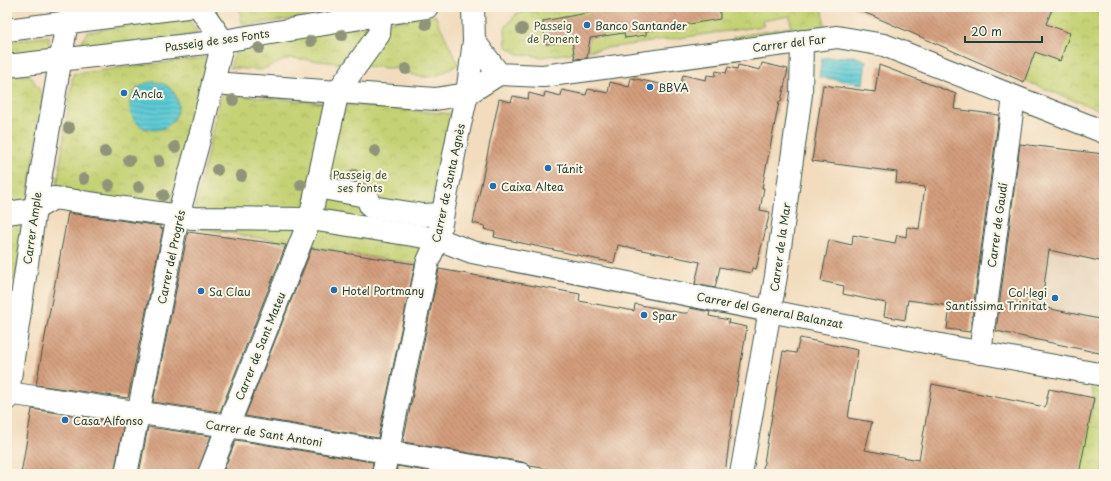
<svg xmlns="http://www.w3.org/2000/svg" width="1111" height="481" viewBox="0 0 1111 481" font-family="'Playpen Sans',sans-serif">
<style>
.built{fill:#e2cdb3}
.park{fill:url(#park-crowns);stroke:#728854}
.water{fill:url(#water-rules);stroke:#3e8484}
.building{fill:url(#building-back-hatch)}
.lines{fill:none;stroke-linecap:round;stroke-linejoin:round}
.minor-casing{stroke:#3f5549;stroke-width:24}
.minor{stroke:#fff;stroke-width:22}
.tree{fill:#909579}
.poi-dot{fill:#1f6fb2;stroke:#fcf5e5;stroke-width:1.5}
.labels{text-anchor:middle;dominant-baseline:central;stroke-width:4;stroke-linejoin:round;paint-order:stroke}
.park-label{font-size:11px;fill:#405b41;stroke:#fcf5e5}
.poi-label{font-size:11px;fill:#1f3d34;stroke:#fcf5e5;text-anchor:start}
.street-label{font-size:11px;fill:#1f3d34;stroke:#fcf5e5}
</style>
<defs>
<pattern id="park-crowns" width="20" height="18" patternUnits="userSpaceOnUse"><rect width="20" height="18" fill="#c4d274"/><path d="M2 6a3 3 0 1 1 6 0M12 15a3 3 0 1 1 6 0" fill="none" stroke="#a8b565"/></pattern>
<pattern id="water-rules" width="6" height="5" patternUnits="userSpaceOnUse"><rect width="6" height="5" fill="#5dcad4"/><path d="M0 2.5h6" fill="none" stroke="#4ca5ad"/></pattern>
<pattern id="building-back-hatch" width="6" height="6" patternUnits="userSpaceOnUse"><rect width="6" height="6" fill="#d39d7b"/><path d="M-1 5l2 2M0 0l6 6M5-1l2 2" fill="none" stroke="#ab8166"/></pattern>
</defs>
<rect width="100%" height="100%" fill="#fcf5e5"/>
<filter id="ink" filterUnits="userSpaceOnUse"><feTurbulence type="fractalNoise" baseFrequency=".025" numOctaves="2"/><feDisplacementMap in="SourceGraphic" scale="8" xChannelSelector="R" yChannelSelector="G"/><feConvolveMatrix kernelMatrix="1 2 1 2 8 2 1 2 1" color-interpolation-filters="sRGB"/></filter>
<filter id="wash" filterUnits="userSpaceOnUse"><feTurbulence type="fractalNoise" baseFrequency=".012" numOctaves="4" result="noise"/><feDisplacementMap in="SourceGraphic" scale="16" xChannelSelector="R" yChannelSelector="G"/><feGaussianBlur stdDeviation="0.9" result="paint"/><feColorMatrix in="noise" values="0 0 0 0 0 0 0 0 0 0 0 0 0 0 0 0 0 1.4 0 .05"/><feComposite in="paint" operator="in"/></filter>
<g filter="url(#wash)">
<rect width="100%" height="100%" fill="#f2dcbd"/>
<polygon class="built" points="1016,230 1082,239 1080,259 1104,263 1104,356 1001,334"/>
<g class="park">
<polygon points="247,7 372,7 243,26 239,8"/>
<polygon points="553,7 822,7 825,28 737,42 733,37 791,27 790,16 762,21 764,26 543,57 518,54 506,46 505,28 517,13"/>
<polygon points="1054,7 1104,7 1104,112 1023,80"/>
<path d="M435,15l23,49c-13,9 -28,17 -44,11 -11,-3 -19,-8 -30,-7l-94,-10 -29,12 -31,-2 7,-23z"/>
<polygon points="187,17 199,34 77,50 87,32"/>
<polygon points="49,36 49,53 7,59 7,42"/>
<polygon points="210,57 171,208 56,193 73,74"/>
<polygon points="7,75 30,75 44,97 15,280 7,277"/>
<polygon points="221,94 452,114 421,258 416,264 191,227"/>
<polygon points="1090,378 1104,381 1104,474 1079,474 1094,398"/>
</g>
<g class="water">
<polygon points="854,56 866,61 863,84 819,77 822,58"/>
<circle cx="154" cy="106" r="24"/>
</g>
<g id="blocks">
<g class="building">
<polygon points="620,7 720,7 720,19 646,31 646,35 625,38 624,33 590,38 587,58 575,59 572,41 546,44 543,21"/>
<polygon points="852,7 1053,7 1046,24 1070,33 1060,61 1035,52 1024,82"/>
<polygon points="762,63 788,69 781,102 779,102 762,188 764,188 760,210 770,212 756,269 752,268 751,273 720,267 715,288 695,284 700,262 618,245 614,263 494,237 495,232 484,229 485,226 473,223 499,99 511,102 513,96 528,99 529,93 544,97 545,92 561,96 562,90 586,95 588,89 608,93 610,82 629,87 631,78 680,88 683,75 706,80 707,75 715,76 716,71 726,73 728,67 737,69 738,65 760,70"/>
<polygon points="879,65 956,94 954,109 999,115 970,332 947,329 950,306 908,300 905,320 884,316 886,303 843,294 844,286 821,281 829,240 852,245 853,235 895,243 897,235 906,237 907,227 919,229 925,187 896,183 897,172 812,161 823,85 875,92"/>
<polygon points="1020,144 1104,154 1104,262 1049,250 1041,307 1104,320 1104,354 996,331"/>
<polygon points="68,213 161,226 160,228 163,229 128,398 36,385"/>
<polygon points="188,232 286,245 220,412 153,402"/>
<polygon points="312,248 415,264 378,438 245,416"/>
<polygon points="439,269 580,294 579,301 634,311 635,304 682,313 688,313 690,308 710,312 709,316 729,320 728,323 747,327 733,410 725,474 580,474 530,466 523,462 403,442"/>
<polygon points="800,338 858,350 848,418 872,422 865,450 919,460 932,384 1045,407 1049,389 1094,398 1079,474 762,474 783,351 796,353"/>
<polygon points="32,409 124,423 114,474 21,474"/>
<polygon points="148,427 211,436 197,474 139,474"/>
<polygon points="236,440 373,462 371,474 222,474"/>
<polygon points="397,466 444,474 396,474"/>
</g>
</g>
</g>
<g filter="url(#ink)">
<use href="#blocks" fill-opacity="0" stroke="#3f5549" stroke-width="1"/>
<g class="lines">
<g class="minor-casing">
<g id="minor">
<polyline points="7,30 187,7"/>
<polyline points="474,41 499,74 543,76 837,37 884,45 1104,132"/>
<polyline points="7,66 223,41 427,7"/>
<polyline points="213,83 435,99 467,94 499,74"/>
<polyline points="317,187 366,196 371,207 423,215 442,214"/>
<polyline points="7,213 35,209 54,198 193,218 310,219 438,239 472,252 956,348 1104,375"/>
<polyline points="980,353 1014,97"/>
<polyline points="8,393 228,426 521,474"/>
<polyline points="7,399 35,209 67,22"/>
<polyline points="126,474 178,216 202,129 223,41 199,7"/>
<polyline points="209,474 310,219 338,91 379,34 380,23"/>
<polyline points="383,474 428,261 438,239 459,129 467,94 474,41 473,7"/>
<polyline points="741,474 776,276 801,94 802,41"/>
</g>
</g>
<use href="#minor" class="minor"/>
</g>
<g class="tree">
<circle cx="426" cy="24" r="6"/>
<circle cx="522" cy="29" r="6"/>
<circle cx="342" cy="35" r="6"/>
<circle cx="311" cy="41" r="6"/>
<circle cx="259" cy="48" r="6"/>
<circle cx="406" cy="69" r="6"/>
<circle cx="233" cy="100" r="6"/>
<circle cx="69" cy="128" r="6"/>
<circle cx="175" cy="147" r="6"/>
<circle cx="375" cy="151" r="6"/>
<circle cx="105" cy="152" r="6"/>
<circle cx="129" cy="160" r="6"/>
<circle cx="159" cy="161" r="6"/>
<circle cx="217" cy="170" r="6"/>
<circle cx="354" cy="175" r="6"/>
<circle cx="241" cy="176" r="6"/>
<circle cx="84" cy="179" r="6"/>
<circle cx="109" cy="185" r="6"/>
<circle cx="301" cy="185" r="6"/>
<circle cx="139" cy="187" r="6"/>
<circle cx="163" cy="195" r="6"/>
</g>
</g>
<g class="poi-dot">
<circle cx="587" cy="25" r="4"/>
<circle cx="650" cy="87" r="4"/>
<circle cx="124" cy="93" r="4"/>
<circle cx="548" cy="168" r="4"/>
<circle cx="493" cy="186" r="4"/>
<circle cx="334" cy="290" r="4"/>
<circle cx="201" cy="291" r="4"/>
<circle cx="1055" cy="298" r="4"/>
<circle cx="644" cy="315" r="4"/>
<circle cx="65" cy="420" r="4"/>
</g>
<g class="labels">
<g class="park-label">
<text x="553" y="25">Passeig<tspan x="553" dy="13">de Ponent</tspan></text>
<text x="360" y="174">Passeig de<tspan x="360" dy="13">ses fonts</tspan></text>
</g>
<g class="poi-label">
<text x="595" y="25">Banco Santander</text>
<text x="658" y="87">BBVA</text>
<text x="132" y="93">Ancla</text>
<text x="556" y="168">Tánit</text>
<text x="501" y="186">Caixa Altea</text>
<text x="342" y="290">Hotel Portmany</text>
<text x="209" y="291">Sa Clau</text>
<text x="1047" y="292" text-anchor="end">Col·legi<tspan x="1047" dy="13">Santíssima Trinitat</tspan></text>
<text x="652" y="315">Spar</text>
<text x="73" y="420">Casa Alfonso</text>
</g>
<g class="street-label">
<text transform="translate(217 40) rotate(-8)">Passeig de ses Fonts</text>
<text transform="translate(789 43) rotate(-7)">Carrer del Far</text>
<text transform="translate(448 183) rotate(-78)">Carrer de Santa Agnès</text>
<text transform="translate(997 225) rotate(-82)">Carrer de Gaudí</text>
<text transform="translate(32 228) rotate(-82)">Carrer Ample</text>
<text transform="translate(780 247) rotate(-82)">Carrer de la Mar</text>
<text transform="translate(171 257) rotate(-78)">Carrer del Progrés</text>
<text transform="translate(770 310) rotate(11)">Carrer del General Balanzat</text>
<text transform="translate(260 346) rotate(-68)">Carrer de Sant Mateu</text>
<text transform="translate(264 433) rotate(9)">Carrer de Sant Antoni</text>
</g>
</g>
<rect width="1111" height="481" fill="none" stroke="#fcf5e5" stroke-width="24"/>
<path d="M965 36v6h77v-6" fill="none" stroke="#1f3d34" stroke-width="2"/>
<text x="971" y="36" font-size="12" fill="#1f3d34" stroke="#fcf5e5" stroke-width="3" paint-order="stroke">20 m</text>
</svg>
